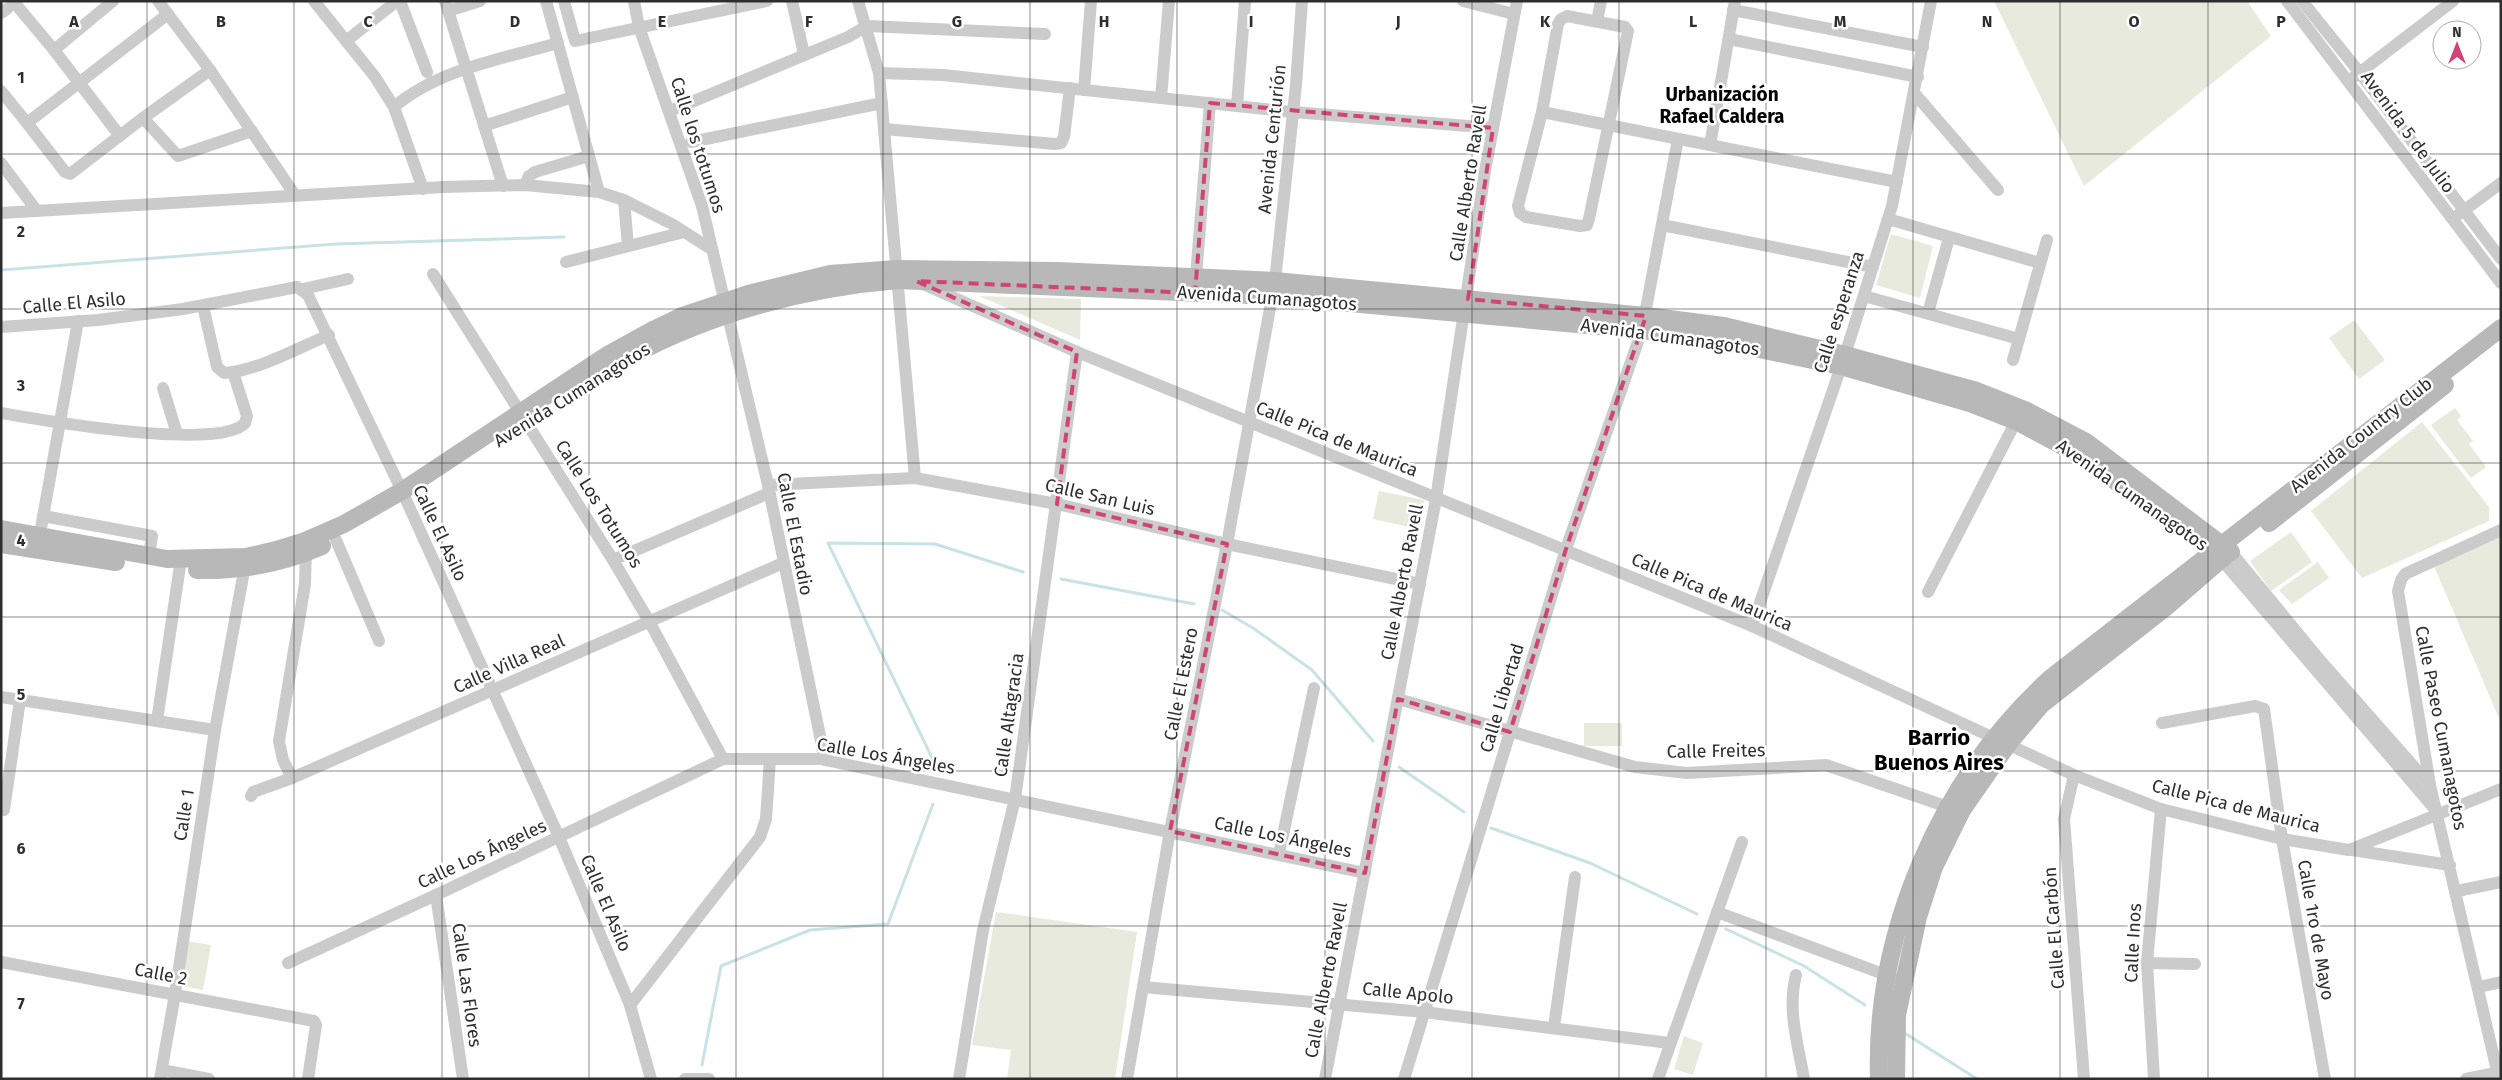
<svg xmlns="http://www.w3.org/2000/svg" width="2502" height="1080" viewBox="0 0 2502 1080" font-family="'Fira Sans',sans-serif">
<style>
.green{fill:#e7eadd}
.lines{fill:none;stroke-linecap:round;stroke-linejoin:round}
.stream{stroke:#c9e2e5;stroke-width:3}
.street{stroke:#cbcbcb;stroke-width:12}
.secondary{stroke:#b8b8b8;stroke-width:18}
.marked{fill:none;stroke:#d04575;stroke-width:4;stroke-dasharray:10 6;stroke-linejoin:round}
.grid{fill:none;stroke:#2e2e2e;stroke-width:1;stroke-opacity:0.55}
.labels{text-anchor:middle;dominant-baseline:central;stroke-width:5;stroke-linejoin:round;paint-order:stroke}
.street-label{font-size:18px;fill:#2e2e2e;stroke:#fff}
.neighbourhood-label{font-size:19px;font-weight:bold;fill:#000;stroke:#fff}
.district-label{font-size:22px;font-weight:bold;fill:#000;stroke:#fff}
.grid-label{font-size:16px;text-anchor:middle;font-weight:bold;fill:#2e2e2e;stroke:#fff;stroke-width:5;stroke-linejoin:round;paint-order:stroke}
</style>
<rect width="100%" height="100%" fill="#fff"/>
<g class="green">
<polygon points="1994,1 2247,1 2271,36 2084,186"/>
<polygon points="1891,234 1933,246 1920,298 1876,285"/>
<polygon points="979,296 1081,299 1080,340"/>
<polygon points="2354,320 2385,360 2359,379 2329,338"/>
<polygon points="2455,408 2461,416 2457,420 2473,441 2469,444 2486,467 2471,478 2431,425"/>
<polygon points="2422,422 2489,507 2489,521 2362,578 2311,511"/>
<polygon points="1379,491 1424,500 1418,529 1373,519"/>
<polygon points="2291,532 2312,562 2271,591 2250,561"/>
<polygon points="2501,536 2501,723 2434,566"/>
<polygon points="2318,562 2329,578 2292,604 2279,590"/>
<rect x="1584" y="723" width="38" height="23"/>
<polygon points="996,912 1137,932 1115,1079 1007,1079 1011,1050 972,1045"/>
<polygon points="186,941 211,945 203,990 178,985"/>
<polygon points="1684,1036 1703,1043 1693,1075 1674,1069"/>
</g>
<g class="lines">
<g class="stream">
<polyline points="1,270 336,244 564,237"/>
<polyline points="1061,579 1194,604"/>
<polyline points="1222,610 1253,628 1312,670 1373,741"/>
<polyline points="935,764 828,543 935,544 1023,572"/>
<polyline points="1399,767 1464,812"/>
<polyline points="1491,828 1590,863 1697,914"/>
<polyline points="1726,929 1804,966 1865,1005"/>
<polyline points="1903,1032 1977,1079"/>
<polyline points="702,1065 721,966 810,930 888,924 933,804"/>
</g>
<g class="street">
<polyline points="13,1 54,50 113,1"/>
<polyline points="158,1 210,70 295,195"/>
<polyline points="314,1 375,77 394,107 423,189"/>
<polyline points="400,1 427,72"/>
<polyline points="445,1 503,186"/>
<polyline points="546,1 599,192"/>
<polyline points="564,1 575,41 767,1"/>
<polyline points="634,1 639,27 702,206 768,485 825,760"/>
<polyline points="792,1 804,54"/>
<polyline points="858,1 879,73 915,478"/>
<polyline points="1463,1 1514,14"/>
<polyline points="2287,1 2501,283"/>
<polyline points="2302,1 2360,73 2501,259"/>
<polyline points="1733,10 1923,47"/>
<polyline points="448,11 480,1"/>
<polyline points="1,13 7,9"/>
<polygon points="1567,16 1625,27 1628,31 1589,219 1587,225 1580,226 1526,217 1520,213 1518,206 1542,112 1558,24 1561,19"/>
<polyline points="1597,21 1601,1"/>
<polyline points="1729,39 1918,77"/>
<polyline points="346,41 397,1"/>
<polyline points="54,50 120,136"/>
<polyline points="210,70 143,118 178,156 252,131"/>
<polyline points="879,73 943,75 1293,112 1493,128"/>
<polyline points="2354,77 2453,1"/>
<polyline points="1084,90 1091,1"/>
<polyline points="1,91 27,123"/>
<polyline points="1915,94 1998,190"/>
<polyline points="1161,98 1169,1"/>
<polyline points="1237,106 1245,1"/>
<path d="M394,107c45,-38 108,-48 164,-64"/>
<polyline points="670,111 848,37 867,26 1045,34"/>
<polyline points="1542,112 1897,182"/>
<polyline points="143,118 70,174 65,172 27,123 168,14"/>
<polyline points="484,126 573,97"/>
<polyline points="884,129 1055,144 1061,143 1064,137 1070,88"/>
<polyline points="691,142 882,103"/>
<polyline points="1710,145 1735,1"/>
<polyline points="1,163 37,211"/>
<polyline points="525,185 529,176 535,172 589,156"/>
<polyline points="624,200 628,246"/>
<polyline points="1,213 443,187 525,185 599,192 624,200 672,224 711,249"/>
<polyline points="2459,214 2501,183"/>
<polyline points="1888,219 2040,263"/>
<polyline points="1662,225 1873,267"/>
<polyline points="566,262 684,232"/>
<polyline points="433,274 613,560 649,621 723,759"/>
<polyline points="1196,276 1210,103"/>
<polyline points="923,284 1077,352 1752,626 2074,775 2161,809 2282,839 2349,850 2501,789"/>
<polyline points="303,289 348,279"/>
<polyline points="1864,296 2019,339"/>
<path d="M203,306l14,61 7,6c33,-2 74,-25 105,-38"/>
<polyline points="1928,313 1949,238"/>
<polyline points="1,327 98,320 183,309 297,287 308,295 402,491 559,837 630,1005 651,1079"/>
<polyline points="2013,360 2047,240"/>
<polyline points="163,388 177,434"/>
<path d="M1,413c40,7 219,39 244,10l2,-7 -14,-44"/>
<polyline points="768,485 915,478 1057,504 1227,544 1420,584"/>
<polyline points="43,516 152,536 149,556"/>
<polyline points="336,540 379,641"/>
<polyline points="38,545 78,321"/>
<polyline points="2231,552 2319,659 2430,785"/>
<polyline points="2221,559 2434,808"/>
<polyline points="613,560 769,493"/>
<polyline points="1928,592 2016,421"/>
<polyline points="1752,626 1845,355 1892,206 1931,1"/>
<polyline points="1,697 215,730"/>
<polyline points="1398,699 1635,767 1687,773 1826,765 1948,807"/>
<polyline points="157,721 181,559"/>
<polyline points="2162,723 2255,706 2264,709 2282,839 2325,1079"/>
<polyline points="2074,775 2064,819 2084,1079"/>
<polyline points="292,778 283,760 279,741 305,584 306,545"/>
<polyline points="251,796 253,792 292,778 783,563"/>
<polyline points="4,810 20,700"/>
<polyline points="2352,850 2450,865"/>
<polyline points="1279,854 1314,688"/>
<polyline points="2457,891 2501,882"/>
<polyline points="436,895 463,1079"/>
<polyline points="1717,912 1894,978"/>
<polyline points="1,962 314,1021 316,1025 308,1079"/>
<polyline points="288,963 436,895 723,759 820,759 1365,873"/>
<polyline points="2147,963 2195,964"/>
<path d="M1796,975c-9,35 2,69 8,104"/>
<polyline points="1143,987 1424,1012 1669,1043"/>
<polyline points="2479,987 2501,982"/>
<polyline points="630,1005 760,837 766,819 770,759"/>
<polyline points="1554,1027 1575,877"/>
<polyline points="162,1070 209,1079"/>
<polyline points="160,1079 175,994 215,730 246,560"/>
<polyline points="685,1079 709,1079"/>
<polyline points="959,1079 983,930 1015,799 1077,352"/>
<polyline points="1127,1079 1170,831 1227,544 1275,281 1296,85 1302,1"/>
<polyline points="1325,1079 1436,499 1485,171 1517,1"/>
<polyline points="1404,1079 1566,549 1642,330 1678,139"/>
<polyline points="1658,1079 1742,842"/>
<polyline points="2154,1079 2147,963 2161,809"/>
<polyline points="2466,1079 2501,1072"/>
<polyline points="2499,1079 2430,785 2398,591 2401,580 2405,574 2501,530"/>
</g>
<g class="secondary">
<path d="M588,381c92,-59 201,-92 310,-101l375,16 369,34 79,11 120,25 129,37 46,18 62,33 97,70"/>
<polyline points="2269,523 2445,385"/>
<polyline points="1,529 167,559 246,557 276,550 305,541 344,524 402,491 606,356 655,329 682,316 748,294 830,274 897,269 1058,271 1275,281 1646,316 1724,326 1845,355 1977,391 2025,410 2086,442 2231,552"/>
<polyline points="1,544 116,562"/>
<path d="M197,570c44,1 84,-6 125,-24"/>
<path d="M1879,1079c-5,-149 63,-303 173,-402l449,-349"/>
<polyline points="1896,1079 1897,1015 1918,917 1934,867 1962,810 2008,744 2041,705 2165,608 2224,557"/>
</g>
</g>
<path class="marked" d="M1210,103l283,25 -25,171 178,17 -80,233 -56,183 -112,-33 -33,174 -195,-42 57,-287 -170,-40 20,-152 -161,-71 279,12z"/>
<path class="grid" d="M147,1v1078M294,1v1078M442,1v1078M589,1v1078M736,1v1078M883,1v1078M1030,1v1078M1177,1v1078M1325,1v1078M1472,1v1078M1619,1v1078M1766,1v1078M1913,1v1078M2060,1v1078M2208,1v1078M2355,1v1078M1,154h2500M1,309h2500M1,463h2500M1,617h2500M1,771h2500M1,926h2500"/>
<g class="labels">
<g class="street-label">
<text transform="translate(2408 132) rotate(54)">Avenida 5 de Julio</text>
<text transform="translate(1272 139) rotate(-84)">Avenida Centurión</text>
<text transform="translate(698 145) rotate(72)">Calle los totumos</text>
<text transform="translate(1468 183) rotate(-81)">Calle Alberto Ravell</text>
<text transform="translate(1267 298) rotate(4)">Avenida Cumanagotos</text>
<text transform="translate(74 303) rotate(-5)">Calle El Asilo</text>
<text transform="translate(1839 312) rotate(-72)">Calle esperanza</text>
<text transform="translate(1670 337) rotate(8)">Avenida Cumanagotos</text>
<text transform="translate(572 395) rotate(-32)">Avenida Cumanagotos</text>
<text transform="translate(2361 435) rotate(-38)">Avenida Country Club</text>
<text transform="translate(1337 439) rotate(22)">Calle Pica de Maurica</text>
<text transform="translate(2132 495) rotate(35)">Avenida Cumanagotos</text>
<text transform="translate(1100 497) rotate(13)">Calle San Luis</text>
<text transform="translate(599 504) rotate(58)">Calle Los Totumos</text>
<text transform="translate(440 533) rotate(65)">Calle El Asilo</text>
<text transform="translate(795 534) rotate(79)">Calle El Estadio</text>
<text transform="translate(1402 582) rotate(-79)">Calle Alberto Ravell</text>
<text transform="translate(1712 592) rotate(23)">Calle Pica de Maurica</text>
<text transform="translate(509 664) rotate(-24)">Calle Villa Real</text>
<text transform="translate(1181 684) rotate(-79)">Calle El Estero</text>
<text transform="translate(1502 698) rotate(-73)">Calle Libertad</text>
<text transform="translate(1009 715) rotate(-82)">Calle Altagracia</text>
<text transform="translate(2441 728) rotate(79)">Calle Paseo Cumanagotos</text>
<text transform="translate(1716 751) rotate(-1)">Calle Freites</text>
<text transform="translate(886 756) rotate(10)">Calle Los Ángeles</text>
<text transform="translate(2236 806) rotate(14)">Calle Pica de Maurica</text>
<text transform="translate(184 815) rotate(-81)">Calle 1</text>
<text transform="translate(1283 837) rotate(12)">Calle Los Ángeles</text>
<text transform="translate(482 854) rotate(-25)">Calle Los Ángeles</text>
<text transform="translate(606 903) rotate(67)">Calle El Asilo</text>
<text transform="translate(2054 928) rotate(-94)">Calle El Carbón</text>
<text transform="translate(2316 930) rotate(80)">Calle 1ro de Mayo</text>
<text transform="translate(2133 943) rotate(-87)">Calle Inos</text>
<text transform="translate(161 974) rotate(11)">Calle 2</text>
<text transform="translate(1326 980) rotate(-79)">Calle Alberto Ravell</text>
<text transform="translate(467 985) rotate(82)">Calle Las Flores</text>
<text transform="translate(1408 993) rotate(6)">Calle Apolo</text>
</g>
<g class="neighbourhood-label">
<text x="1722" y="94">Urbanización<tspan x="1722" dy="22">Rafael Caldera</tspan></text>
</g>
<g class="district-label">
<text x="1939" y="737">Barrio<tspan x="1939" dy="25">Buenos Aires</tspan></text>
</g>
</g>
<g class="grid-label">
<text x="74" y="27">A</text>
<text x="221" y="27">B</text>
<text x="368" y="27">C</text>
<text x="515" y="27">D</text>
<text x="662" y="27">E</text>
<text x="809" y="27">F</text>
<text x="957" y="27">G</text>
<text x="1104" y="27">H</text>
<text x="1251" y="27">I</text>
<text x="1398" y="27">J</text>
<text x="1545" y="27">K</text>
<text x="1693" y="27">L</text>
<text x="1840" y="27">M</text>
<text x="1987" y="27">N</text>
<text x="2134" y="27">O</text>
<text x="2281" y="27">P</text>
<text x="21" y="83">1</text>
<text x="21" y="237">2</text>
<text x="21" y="391">3</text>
<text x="21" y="546">4</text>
<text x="21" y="700">5</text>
<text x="21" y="854">6</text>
<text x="21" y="1009">7</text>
</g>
<rect width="2502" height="1080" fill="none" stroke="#2e2e2e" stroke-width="5"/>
<g transform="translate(2457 45)"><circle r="24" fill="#ffffff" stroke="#ababab"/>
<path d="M0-4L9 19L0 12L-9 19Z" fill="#d04575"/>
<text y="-8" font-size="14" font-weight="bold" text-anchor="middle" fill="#2e2e2e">N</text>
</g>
</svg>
